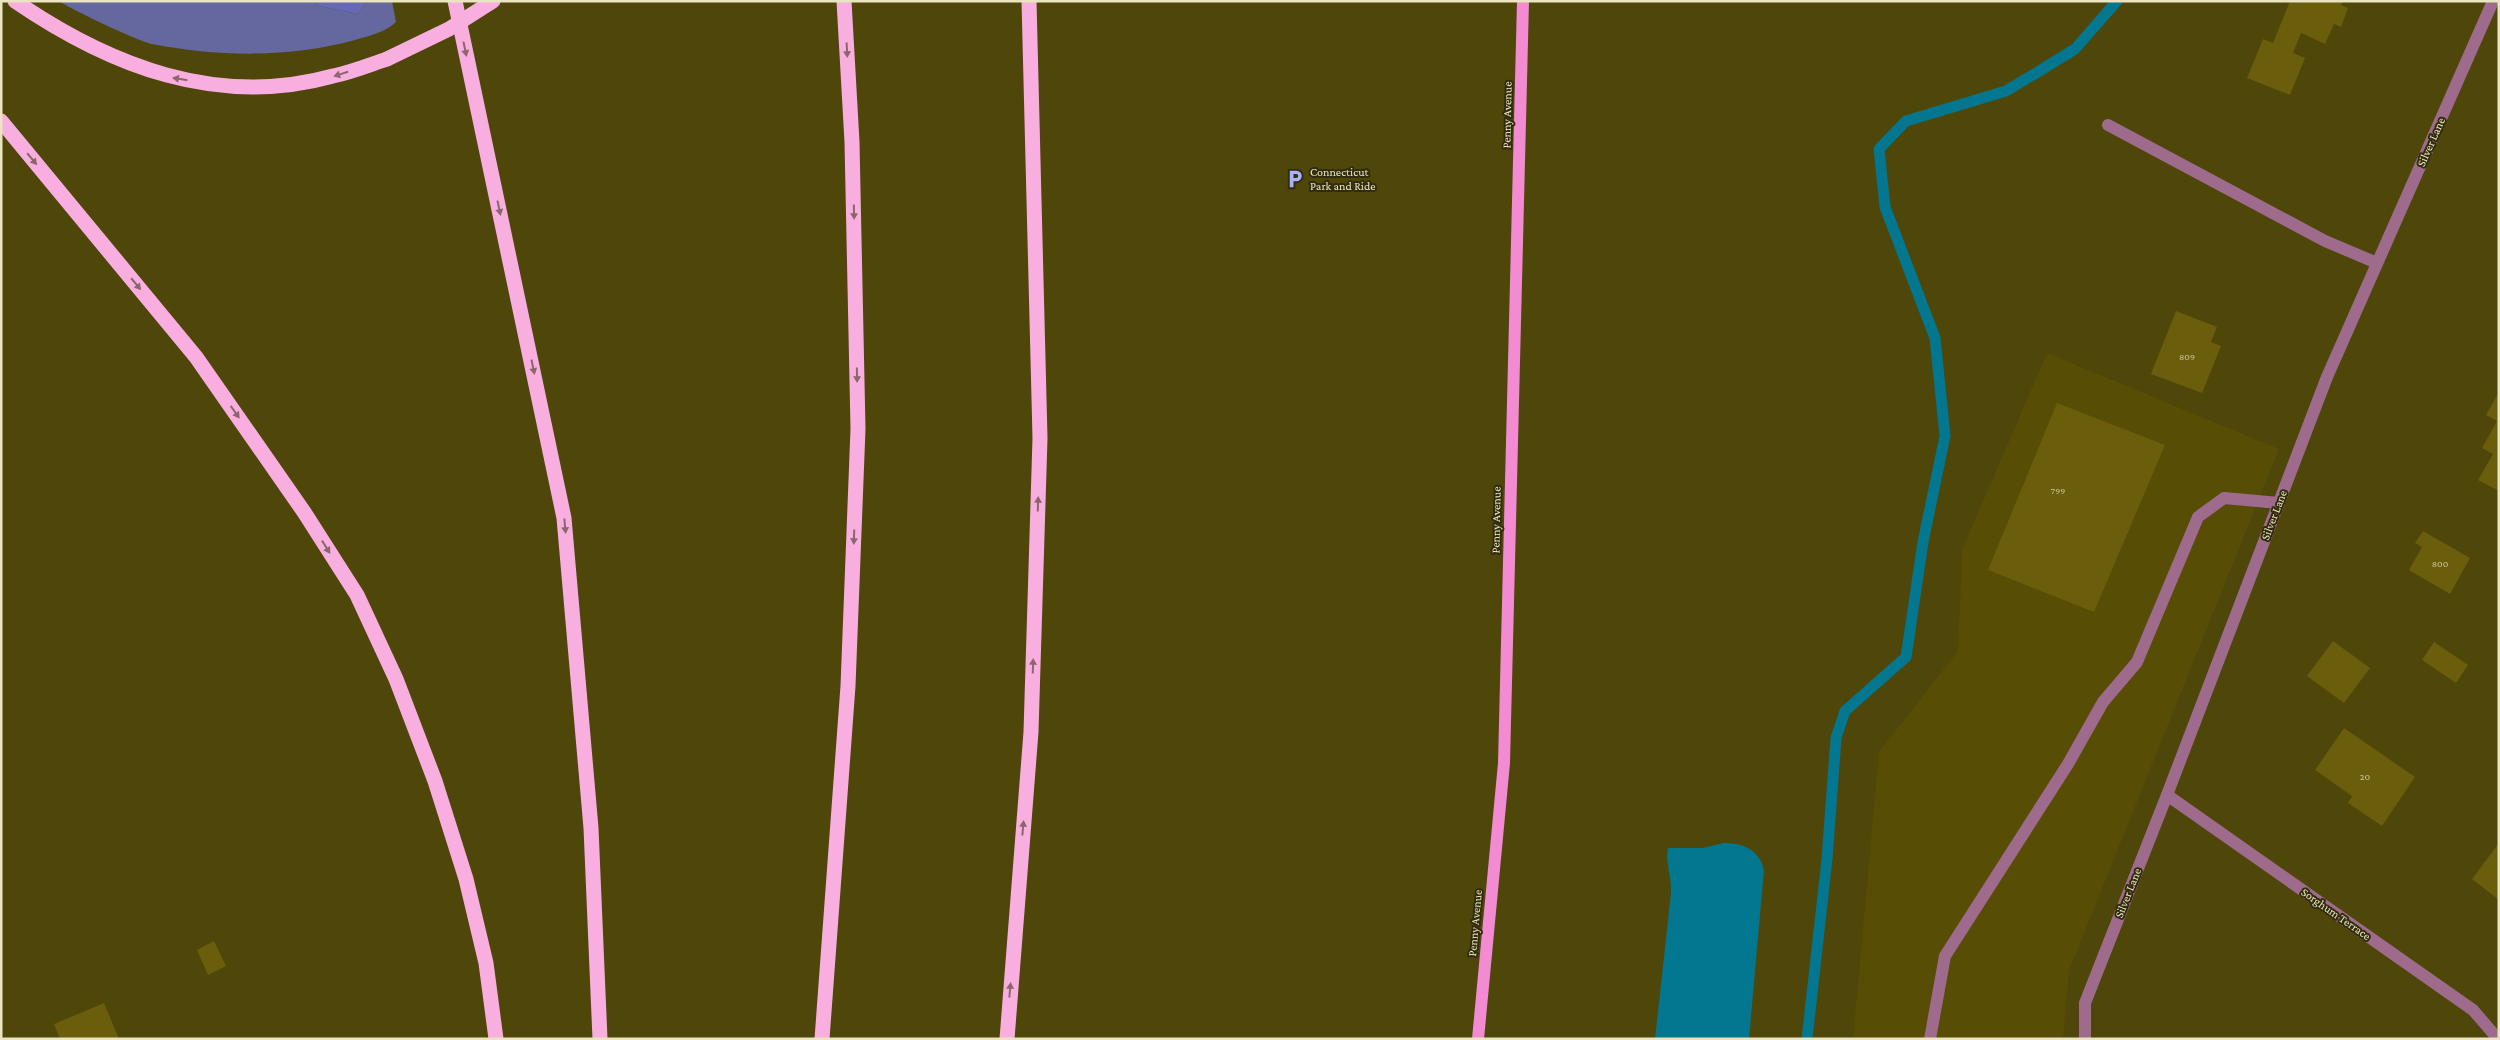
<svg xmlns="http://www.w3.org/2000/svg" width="2500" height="1040" viewBox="0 0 2500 1040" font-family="'Crimson Pro',serif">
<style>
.built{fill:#584d05}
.green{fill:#64689f}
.forest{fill:#6669b6}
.water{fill:#037790}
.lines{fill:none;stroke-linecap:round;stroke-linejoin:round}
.stream{stroke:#037790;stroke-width:11}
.building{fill:#6a5d0b}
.minor{stroke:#9e6b8d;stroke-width:12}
.major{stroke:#f38bd3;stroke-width:12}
.highway{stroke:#f9aee0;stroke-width:15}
.highway-bridge{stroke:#f9aee0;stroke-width:15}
.oneway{fill:#8b666c}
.labels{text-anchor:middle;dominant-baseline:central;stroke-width:4;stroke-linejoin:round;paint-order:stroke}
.number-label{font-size:10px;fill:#cac293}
.street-label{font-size:12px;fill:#eae4c0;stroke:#312c0d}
.poi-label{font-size:12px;fill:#eae4c0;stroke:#312c0d;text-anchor:start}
</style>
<rect width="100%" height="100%" fill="#4f4609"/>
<polygon class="built" points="2047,353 2279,449 2069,971 2063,1039 1853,1039 1879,752 1958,651 1962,550"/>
<path class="green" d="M59,1h256l4,5 39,8 8,-13h26l4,21c-12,11 -25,13 -41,18 -66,18 -136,17 -203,4 -14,-3 -80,-34 -93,-43z"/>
<polygon class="forest" points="315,1 366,1 358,14 319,6"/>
<path class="water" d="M1723,843c20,0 36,6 41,27l-15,169h-94l16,-146c1,-16 -6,-29 -3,-45h35z"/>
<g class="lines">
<polyline class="stream" points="1807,1039 1827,859 1836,738 1845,711 1906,657 1923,542 1945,436 1935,338 1885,207 1879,149 1906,121 2006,91 2036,73 2075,49 2117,1"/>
</g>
<g class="building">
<polygon points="2290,1 2343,1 2341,5 2348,8 2341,27 2334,24 2325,44 2301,33 2293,53 2305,58 2290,95 2247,78 2263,39 2273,43"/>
<polygon points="2176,311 2217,327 2211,342 2221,346 2202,393 2151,374"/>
<polygon points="2499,392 2499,491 2478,480 2493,454 2482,448 2497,421 2486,415"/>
<polygon points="2057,403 2165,445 2094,612 1988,570"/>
<polygon points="2423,531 2470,558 2450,594 2409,570 2422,547 2415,543"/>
<polygon points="2333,641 2370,668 2344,703 2307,676"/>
<polygon points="2434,642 2468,665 2456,683 2422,660"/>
<polygon points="2344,728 2415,777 2382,826 2348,803 2352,796 2315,770"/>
<polygon points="2499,843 2499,900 2472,879"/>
<polygon points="214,941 226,966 208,975 197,950"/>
<polygon points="104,1003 119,1039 60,1039 54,1024"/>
</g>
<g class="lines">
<g class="minor">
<polyline points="2108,125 2325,241 2377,263"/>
<polyline points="2167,795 2473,1010 2498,1039"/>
<polyline points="1930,1039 1945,956 2068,764 2103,702 2137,662 2198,517 2224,498 2279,503"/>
<polyline points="2085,1039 2085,1003 2167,795 2327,377 2493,1"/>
</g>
<polyline class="major" points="1478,1039 1504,763 1523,1"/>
<g class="highway">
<path d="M15,1c95,65 202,107 318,75 19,-4 36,-11 54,-17"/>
<polyline points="455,1 564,518 591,828 600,1039"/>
<polyline points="1,121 196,357 304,512 357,595 396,679 435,781 466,879 486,963 496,1039"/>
<polyline points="822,1039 848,686 858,429 852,142 844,1"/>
<polyline points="1007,1039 1031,732 1040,438 1029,1"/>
</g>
<polyline class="highway-bridge" points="387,59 449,29 493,1"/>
</g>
<defs><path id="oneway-solid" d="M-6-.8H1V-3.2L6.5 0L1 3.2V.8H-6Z" transform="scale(1.25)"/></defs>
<g class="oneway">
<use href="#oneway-solid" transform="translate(465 49) rotate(78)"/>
<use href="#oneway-solid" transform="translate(847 50) rotate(87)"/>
<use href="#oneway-solid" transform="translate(341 74) rotate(162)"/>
<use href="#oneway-solid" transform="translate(180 79) rotate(-171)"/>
<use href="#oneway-solid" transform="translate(32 159) rotate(50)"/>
<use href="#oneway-solid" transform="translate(499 208) rotate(78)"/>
<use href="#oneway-solid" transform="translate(854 212) rotate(89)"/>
<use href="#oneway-solid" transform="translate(136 284) rotate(50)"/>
<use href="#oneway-solid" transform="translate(533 367) rotate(78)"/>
<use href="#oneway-solid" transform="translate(857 375) rotate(89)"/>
<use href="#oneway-solid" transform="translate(235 412) rotate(55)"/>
<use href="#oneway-solid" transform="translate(1038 504) rotate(-88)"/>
<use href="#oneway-solid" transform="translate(565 526) rotate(85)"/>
<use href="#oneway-solid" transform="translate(854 537) rotate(92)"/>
<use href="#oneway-solid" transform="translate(326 547) rotate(58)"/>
<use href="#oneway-solid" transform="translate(1033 666) rotate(-88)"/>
<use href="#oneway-solid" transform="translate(1023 828) rotate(-85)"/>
<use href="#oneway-solid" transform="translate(1010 990) rotate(-85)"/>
</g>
<defs>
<g id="parking-bare" transform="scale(1.5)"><path d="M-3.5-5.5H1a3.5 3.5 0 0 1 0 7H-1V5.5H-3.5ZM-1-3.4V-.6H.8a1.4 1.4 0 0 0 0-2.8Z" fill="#a9b0fc" stroke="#312c0d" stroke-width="2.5" paint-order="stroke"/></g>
</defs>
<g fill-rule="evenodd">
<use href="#parking-bare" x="1295" y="179"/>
</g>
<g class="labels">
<g class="number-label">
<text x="2187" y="356">809</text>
<text x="2058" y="490">799</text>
<text x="2440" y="563">800</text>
<text x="2365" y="776">20</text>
</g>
<g class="street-label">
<text transform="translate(1507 115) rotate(-89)">Penny Avenue</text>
<text transform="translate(2431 142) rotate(-66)">Silver Lane</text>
<text transform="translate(2274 515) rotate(-69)">Silver Lane</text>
<text transform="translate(1496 520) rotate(-89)">Penny Avenue</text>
<text transform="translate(2128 893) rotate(-68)">Silver Lane</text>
<text transform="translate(2336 914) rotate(35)">Sorghum Terrace</text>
<text transform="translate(1475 923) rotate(-85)">Penny Avenue</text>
</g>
<g class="poi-label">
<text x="1310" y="172">Connecticut<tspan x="1310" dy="14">Park and Ride</tspan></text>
</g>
</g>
<rect width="2500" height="1040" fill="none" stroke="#eae4c0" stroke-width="5"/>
</svg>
